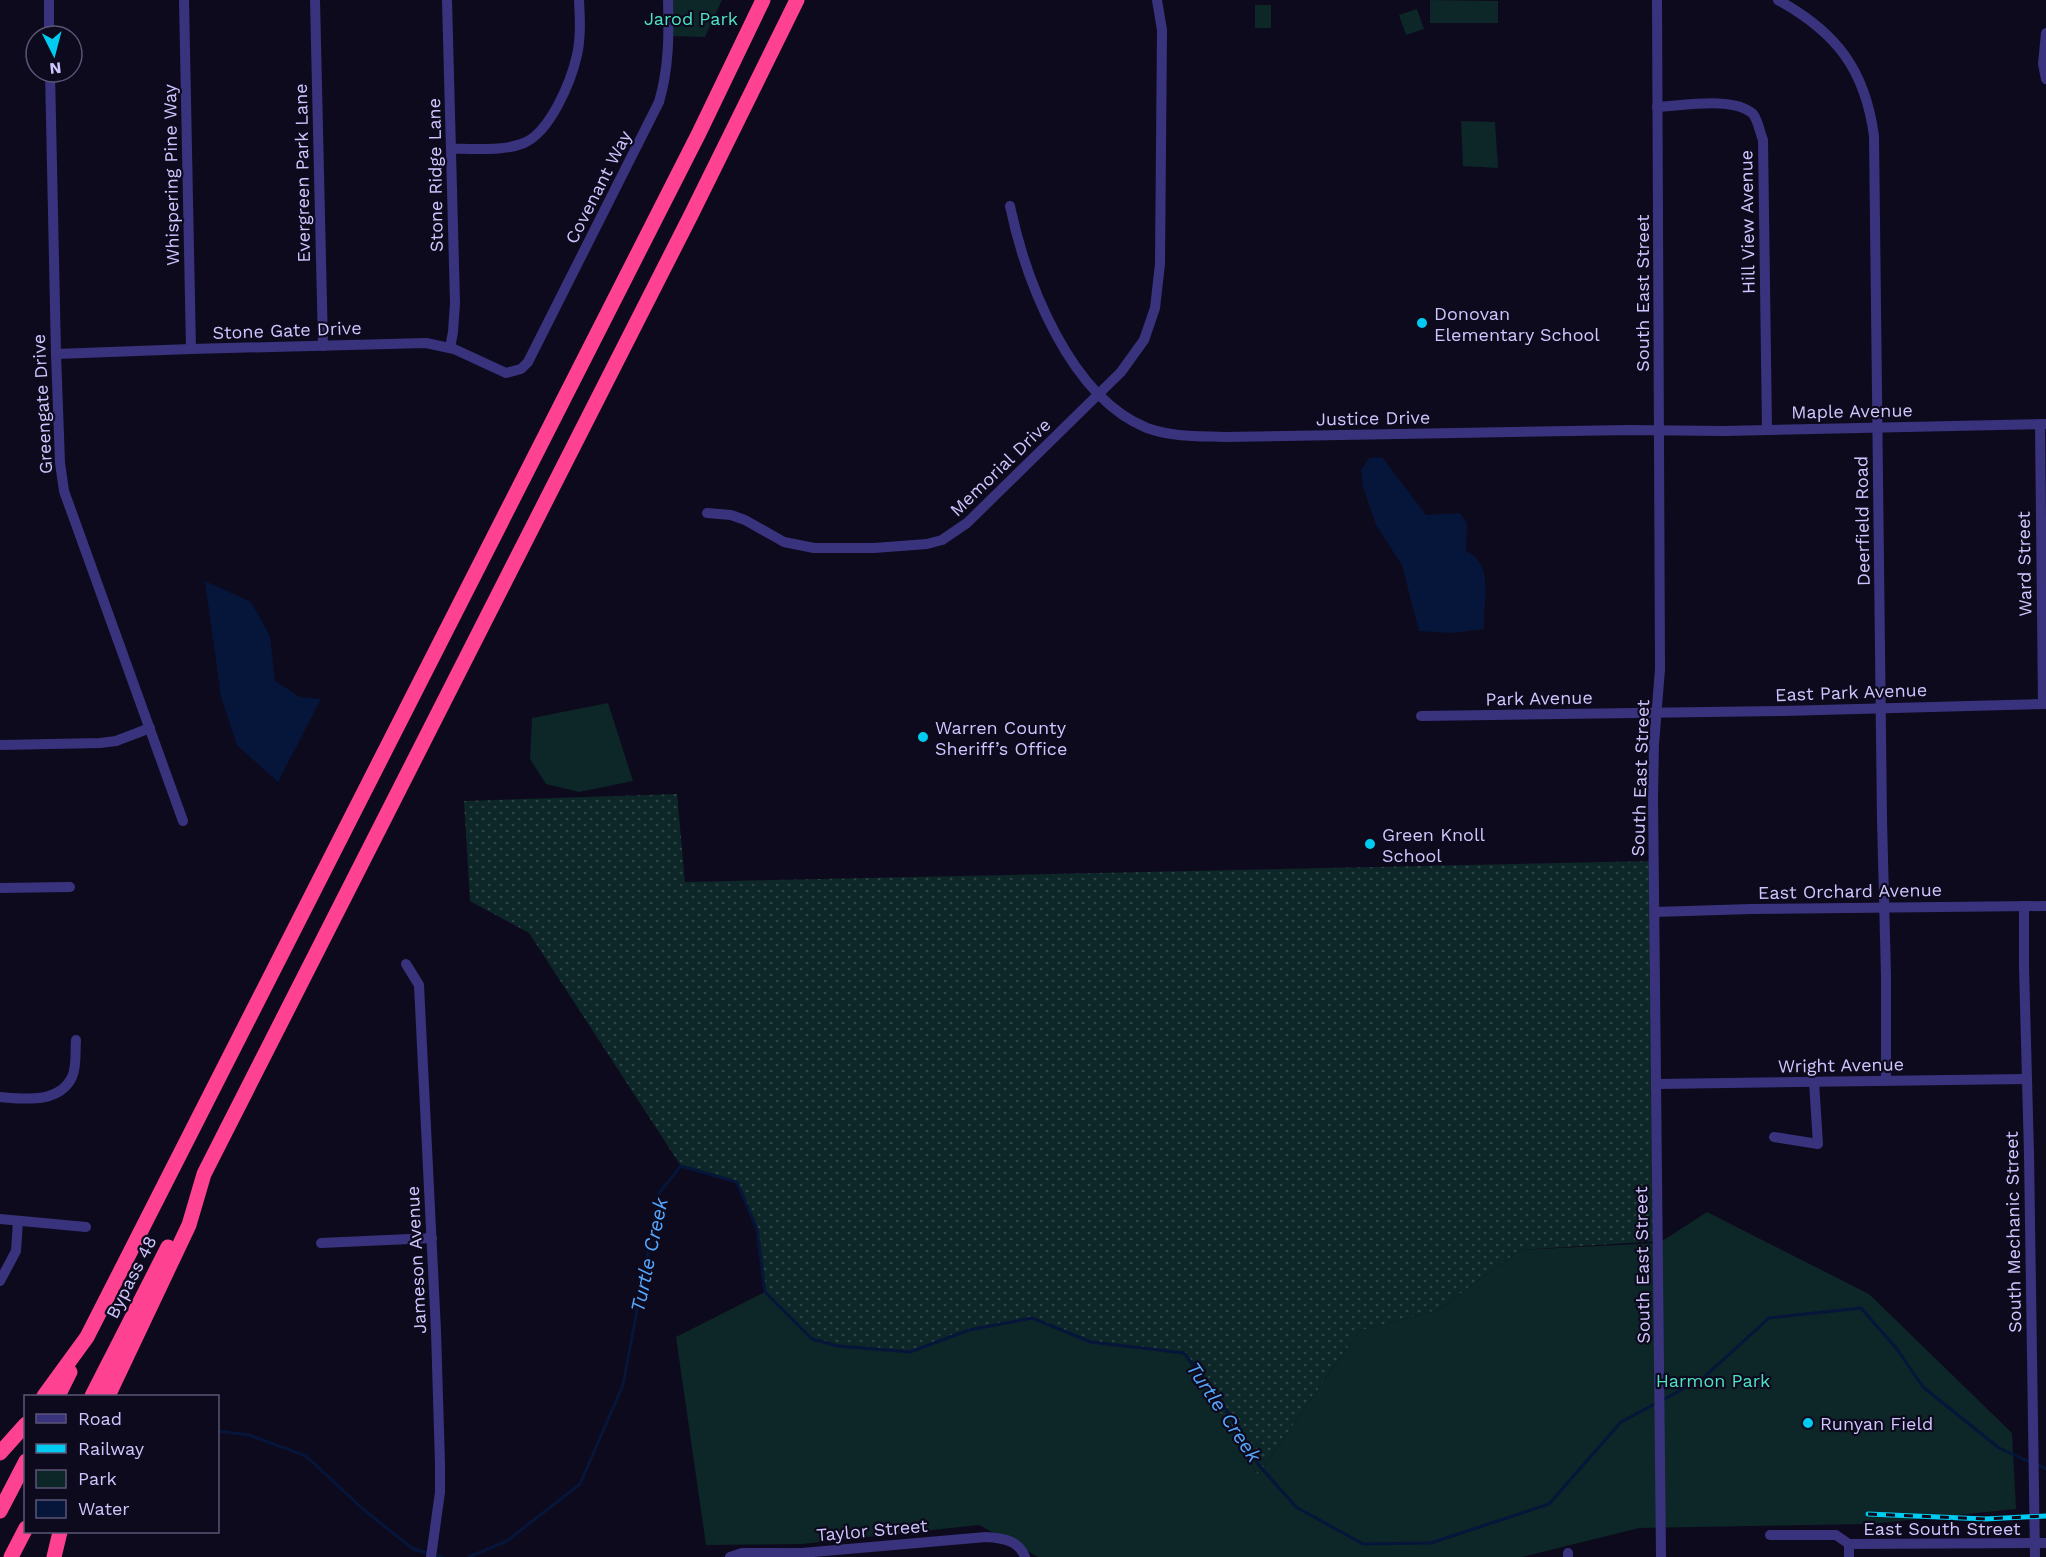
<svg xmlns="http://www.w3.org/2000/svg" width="2046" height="1557" viewBox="0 0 2046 1557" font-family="'Work Sans',sans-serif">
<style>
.grass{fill:url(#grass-dots)}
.green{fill:#0d2627}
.water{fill:#06163a}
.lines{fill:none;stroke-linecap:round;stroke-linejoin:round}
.stream{stroke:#06163a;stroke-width:3}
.minor{stroke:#39337e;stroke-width:10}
.highway{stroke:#ff4192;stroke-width:15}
.rail-casing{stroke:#00ccf1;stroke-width:5}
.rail{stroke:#0e0a1d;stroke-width:3;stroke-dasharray:9;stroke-linecap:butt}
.poi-dot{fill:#00ccf1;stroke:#0e0a1d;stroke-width:2}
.labels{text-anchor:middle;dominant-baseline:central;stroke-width:4.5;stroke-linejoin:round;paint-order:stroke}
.park-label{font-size:18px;fill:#4de4c6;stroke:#0e0a1d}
.street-label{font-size:18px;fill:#cfc6ff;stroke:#0e0a1d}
.poi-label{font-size:18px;fill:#cfc6ff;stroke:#0e0a1d;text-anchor:start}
.water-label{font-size:20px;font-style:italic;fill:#54a7ff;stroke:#0e0a1d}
</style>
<defs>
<pattern id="grass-dots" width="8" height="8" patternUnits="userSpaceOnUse" patternTransform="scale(1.5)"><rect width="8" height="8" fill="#0d2627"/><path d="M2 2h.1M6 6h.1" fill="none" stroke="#2f4447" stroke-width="1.8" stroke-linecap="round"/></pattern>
</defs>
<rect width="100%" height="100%" fill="#0e0a1d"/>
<polygon class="grass" points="677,794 685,882 1654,861 1659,1241 1520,1250 1438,1310 1359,1331 1258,1475 1184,1353 1091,1342 1032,1318 969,1330 910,1352 838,1346 812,1339 765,1292 757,1230 737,1182 681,1166 529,933 470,901 464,801"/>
<g class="green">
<polygon points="668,0 722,0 705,37 669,36"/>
<polygon points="1430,0 1498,1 1498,23 1430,23"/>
<rect x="1255" y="5" width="16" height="23"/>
<polygon points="1417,9 1424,29 1406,35 1399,15"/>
<polygon points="1461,121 1495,122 1498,168 1463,166"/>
<polygon points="608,703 633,781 579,792 546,784 530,759 532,718"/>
<polygon points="1707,1212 1869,1294 2012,1433 2016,1509 1870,1524 1639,1528 1522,1557 1038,1557 979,1525 802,1544 706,1545 676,1337 765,1292 812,1339 910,1352 969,1330 1032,1318 1091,1342 1184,1353 1258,1475 1359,1331 1438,1310 1520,1250 1659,1243"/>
</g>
<g class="water">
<path d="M1382,457l44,58 34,-2 7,10 -1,28c30,14 16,53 18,78l-31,4 -34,-2 -17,-66 -26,-40 -13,-38 -2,-17 8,-12z"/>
<polygon points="205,581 251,602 270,636 275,681 300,697 321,699 278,782 237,745 221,697"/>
</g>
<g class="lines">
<g class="stream">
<polyline points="218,1431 249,1435 306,1456 364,1510 413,1549 428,1553"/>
<polyline points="2036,1464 2046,1469"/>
<polyline points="435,1555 442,1557"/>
<polyline points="469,1557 507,1541 580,1484 623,1385 659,1193 681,1166 737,1182 757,1229 765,1292 812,1339 838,1346 910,1352 969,1330 1032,1318 1091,1342 1184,1353 1221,1401 1258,1464 1296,1507 1363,1544 1431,1543 1549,1504 1621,1422 1702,1379 1769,1318 1861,1308 1897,1349 1923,1387 1999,1448 2030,1462"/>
</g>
<g class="minor">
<polyline points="49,0 49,36"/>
<polyline points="184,0 191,349"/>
<polyline points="315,0 323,346"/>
<polyline points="447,0 455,303 453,332 450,348"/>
<polyline points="1657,0 1660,669 1654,744 1653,796 1661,1557"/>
<path d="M1778,0c58,32 87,69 96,136l8,684 4,156v105"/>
<polyline points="2046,33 2043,64 2046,79"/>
<polyline points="50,72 56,354 60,463 64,491 183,821"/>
<path d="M1657,107c25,-1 77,-11 96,7 5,6 7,19 10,26l4,290"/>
<path d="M451,149c22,-1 51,3 73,-6 26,-11 47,-61 53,-88 4,-18 3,-37 2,-55"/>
<path d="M1010,206c16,76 60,191 137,222 25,9 51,8 77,9l405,-7 95,1 322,-7"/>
<path d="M56,354l135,-5 235,-6 28,6 52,24 15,-4 7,-7 131,-260c10,-34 10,-67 9,-102"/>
<polyline points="2040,424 2043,704"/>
<polyline points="707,513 731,515 745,520 784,542 814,548 874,548 927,544 942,540 967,523 1121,372 1144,340 1155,308 1160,264 1162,30 1157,0"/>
<polyline points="1421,716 1783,711 2046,704"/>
<polyline points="0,745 100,743 116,741 150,728"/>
<polyline points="0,888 70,887"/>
<polyline points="2024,906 2024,967 2029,1154 2035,1557"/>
<polyline points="1655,912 1751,909 2046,906"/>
<polyline points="406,964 419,985 436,1331 440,1464 440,1492 431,1557"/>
<polyline points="1657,1084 2026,1079"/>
<path d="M0,1097c24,2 59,7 72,-20 5,-10 3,-26 4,-37"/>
<polyline points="1774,1137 1818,1144 1814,1082"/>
<polyline points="0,1219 86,1227"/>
<polyline points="321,1243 432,1238"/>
<polyline points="0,1281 16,1251 18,1221"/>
<polyline points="1770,1535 1836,1535 1849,1544 2046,1543"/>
<polyline points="1849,1544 1849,1557"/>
<polyline points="1568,1553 1568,1557"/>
<path d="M730,1557l12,-4h60l184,-16c16,1 33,3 39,20"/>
</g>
<g class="highway">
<polyline points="44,1396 87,1337 699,133 763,0"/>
<polyline points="58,1396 70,1372"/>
<polyline points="92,1396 168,1247"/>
<polyline points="108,1396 189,1225 204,1174 691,215 797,0"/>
<polyline points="0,1453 26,1424"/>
<polyline points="0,1511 26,1461"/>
<polyline points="11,1557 26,1528"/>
<polyline points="54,1557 60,1532"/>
</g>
<g class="rail-casing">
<polyline id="rail" points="1868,1514 1985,1519 2046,1516"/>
</g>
<use href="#rail" class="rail"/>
</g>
<g class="poi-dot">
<circle cx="1422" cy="323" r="6"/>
<circle cx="923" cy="737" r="6"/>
<circle cx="1370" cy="844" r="6"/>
<circle cx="1808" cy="1423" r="6"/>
</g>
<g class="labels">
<g class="park-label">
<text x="691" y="18">Jarod Park</text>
<text x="1713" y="1380">Harmon Park</text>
</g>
<g class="street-label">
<text transform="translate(302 173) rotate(-91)">Evergreen Park Lane</text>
<text transform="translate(171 175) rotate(-91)">Whispering Pine Way</text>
<text transform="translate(435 175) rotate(-91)">Stone Ridge Lane</text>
<text transform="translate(598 187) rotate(-63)">Covenant Way</text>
<text transform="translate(1747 222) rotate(-91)">Hill View Avenue</text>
<text transform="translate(1642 293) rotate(-90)">South East Street</text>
<text transform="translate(287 330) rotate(-2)">Stone Gate Drive</text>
<text transform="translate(42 404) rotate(-93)">Greengate Drive</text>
<text transform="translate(1852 411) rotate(-1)">Maple Avenue</text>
<text transform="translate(1373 418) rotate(-1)">Justice Drive</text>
<text transform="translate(1000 467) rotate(-44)">Memorial Drive</text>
<text transform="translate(1862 521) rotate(-91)">Deerfield Road</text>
<text transform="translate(2024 564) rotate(-91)">Ward Street</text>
<text transform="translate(1851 692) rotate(-2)">East Park Avenue</text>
<text transform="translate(1539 698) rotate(-1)">Park Avenue</text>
<text transform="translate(1640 778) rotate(-88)">South East Street</text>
<text transform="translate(1850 891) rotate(-1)">East Orchard Avenue</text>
<text transform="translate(1841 1065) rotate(-1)">Wright Avenue</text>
<text transform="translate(2013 1232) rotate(-91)">South Mechanic Street</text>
<text transform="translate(416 1260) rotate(-93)">Jameson Avenue</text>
<text transform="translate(1642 1265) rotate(-91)">South East Street</text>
<text transform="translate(131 1277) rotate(-63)">Bypass 48</text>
<text x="1942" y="1528">East South Street</text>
<text transform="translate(872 1530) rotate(-5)">Taylor Street</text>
</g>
<g class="poi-label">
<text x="1434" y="313">Donovan<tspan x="1434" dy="21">Elementary School</tspan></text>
<text x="935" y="727">Warren County<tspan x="935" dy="21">Sheriff’s Office</tspan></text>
<text x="1382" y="834">Green Knoll<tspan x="1382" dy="21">School</tspan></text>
<text x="1820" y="1423">Runyan Field</text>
</g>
<g class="water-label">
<text transform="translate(649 1255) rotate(-78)">Turtle Creek</text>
<text transform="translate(1224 1412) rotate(56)">Turtle Creek</text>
</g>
</g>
<rect x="24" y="1395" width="195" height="138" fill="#0e0a1d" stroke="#5b5577" stroke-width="1.5"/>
<rect x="36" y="1414" width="30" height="9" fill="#39337e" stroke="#5b5577" stroke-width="1.5"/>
<text x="78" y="1425" font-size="18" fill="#cfc6ff">Road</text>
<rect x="36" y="1444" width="30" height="9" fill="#00ccf1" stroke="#5b5577" stroke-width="1.5"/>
<text x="78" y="1455" font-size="18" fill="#cfc6ff">Railway</text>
<rect x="36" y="1470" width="30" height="18" fill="#0d2627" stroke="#5b5577" stroke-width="1.5"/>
<text x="78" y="1485" font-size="18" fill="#cfc6ff">Park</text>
<rect x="36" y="1500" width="30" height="18" fill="#06163a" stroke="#5b5577" stroke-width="1.5"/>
<text x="78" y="1515" font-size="18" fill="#cfc6ff">Water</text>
<g transform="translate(54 54) rotate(174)"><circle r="28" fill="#0e0a1d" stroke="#5b5577" stroke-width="1.5"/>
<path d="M0-4.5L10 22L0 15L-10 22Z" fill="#00ccf1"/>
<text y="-9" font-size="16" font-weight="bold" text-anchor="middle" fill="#cfc6ff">N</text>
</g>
</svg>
